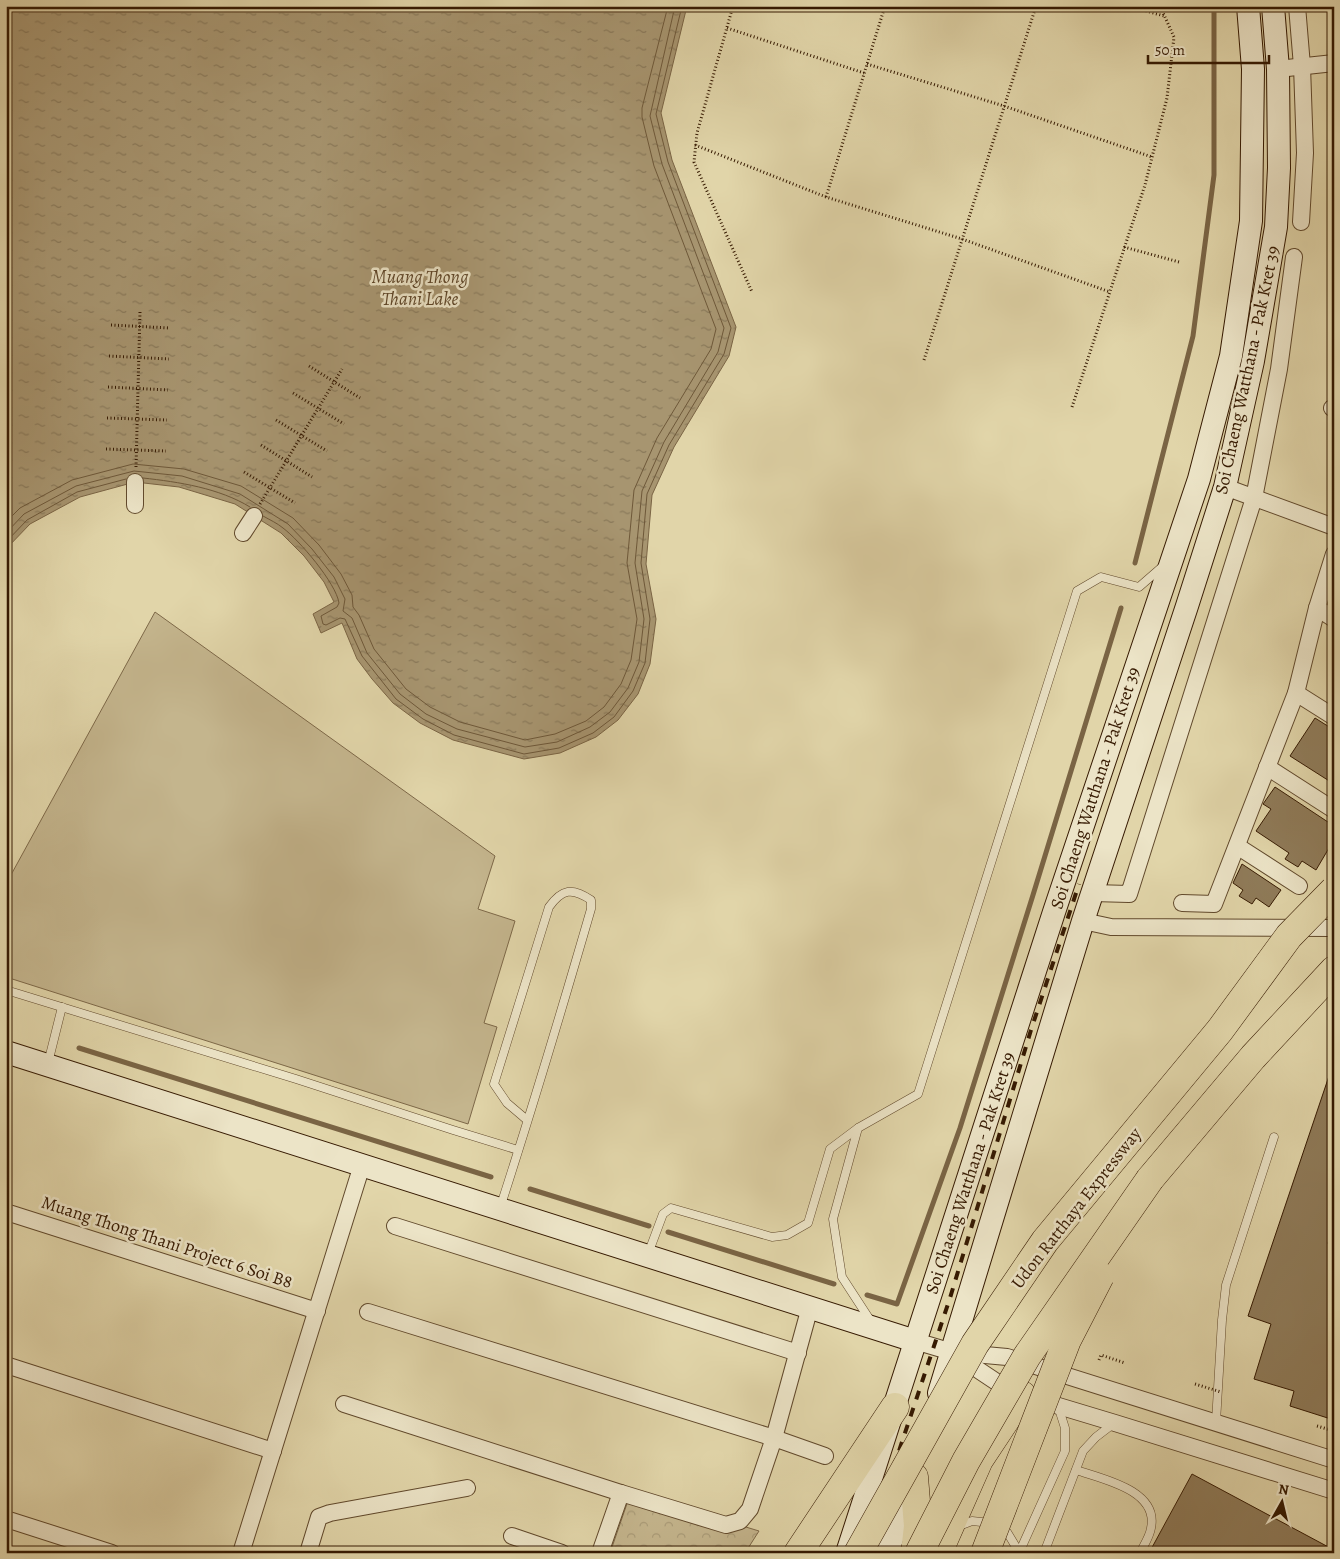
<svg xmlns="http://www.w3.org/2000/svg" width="1340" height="1559" viewBox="0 0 1340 1559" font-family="Alegreya,serif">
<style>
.forest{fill:url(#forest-crowns);stroke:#7d6848}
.pitch{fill:#c4b58d;stroke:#7d6848}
.water{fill:url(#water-ripples);stroke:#7a6444}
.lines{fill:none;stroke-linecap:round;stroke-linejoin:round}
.shore{stroke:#6e5839;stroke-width:1}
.stream{stroke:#7a6444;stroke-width:5}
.building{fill:#8f7b59;stroke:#361a02}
.lane-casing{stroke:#61492c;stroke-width:9}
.street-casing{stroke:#61492c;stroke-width:18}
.secondary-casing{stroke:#361a02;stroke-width:24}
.highway-casing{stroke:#361a02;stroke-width:29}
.path{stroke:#361a02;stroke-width:3;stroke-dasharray:1 2.5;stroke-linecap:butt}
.lane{stroke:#ece4c7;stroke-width:8}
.street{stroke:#ece4c7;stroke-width:16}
.secondary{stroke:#ece4c7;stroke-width:22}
.highway{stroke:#e1d5a9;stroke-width:28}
.rail{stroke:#361a02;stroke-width:4;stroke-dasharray:9 9;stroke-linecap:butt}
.highway-bridge-casing{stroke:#361a02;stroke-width:29;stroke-linecap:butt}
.path-bridge{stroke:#361a02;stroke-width:3;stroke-dasharray:1 2.5;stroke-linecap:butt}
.highway-bridge{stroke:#e1d5a9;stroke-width:28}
.labels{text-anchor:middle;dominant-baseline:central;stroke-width:5;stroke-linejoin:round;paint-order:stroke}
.street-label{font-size:18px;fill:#361a02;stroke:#ece4c7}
.water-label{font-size:19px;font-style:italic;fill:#5e4528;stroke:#ece4c7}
</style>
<defs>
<pattern id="forest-crowns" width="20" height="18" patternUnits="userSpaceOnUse" patternTransform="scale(1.25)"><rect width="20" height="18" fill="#c4b58d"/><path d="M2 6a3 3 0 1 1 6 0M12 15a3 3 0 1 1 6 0" fill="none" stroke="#a99b78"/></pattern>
<pattern id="water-ripples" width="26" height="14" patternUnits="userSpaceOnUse" patternTransform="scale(1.25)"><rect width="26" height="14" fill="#a79570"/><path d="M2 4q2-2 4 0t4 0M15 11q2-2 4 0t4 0" fill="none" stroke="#89795a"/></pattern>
</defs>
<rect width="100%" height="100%" fill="#e1d5a9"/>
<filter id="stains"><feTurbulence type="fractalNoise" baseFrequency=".004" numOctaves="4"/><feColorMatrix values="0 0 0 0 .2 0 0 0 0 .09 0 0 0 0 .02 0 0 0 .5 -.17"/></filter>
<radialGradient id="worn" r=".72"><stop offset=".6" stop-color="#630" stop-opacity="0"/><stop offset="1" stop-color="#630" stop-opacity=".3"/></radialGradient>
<polygon class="forest" points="631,1492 759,1531 745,1553 610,1553"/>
<polygon class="pitch" points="155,612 495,856 478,909 515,921 484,1023 497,1027 468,1124 6,977 6,884"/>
<polygon class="water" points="6,6 687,6 661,113 672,160 736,327 729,356 674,447 652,495 646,564 656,619 650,664 638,694 618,720 596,737 560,753 524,759 453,740 420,723 393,703 372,679 357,659 342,623 321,633 313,614 334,602 324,582 304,556 281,533 235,504 179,487 135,482 80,497 30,524 6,549"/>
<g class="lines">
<g class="shore">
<path d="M143,478c36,4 76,10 107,29"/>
<path d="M263,516c7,4 14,7 20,12 16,12 53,55 56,75l-2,4 -16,9 2,8 3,1 14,-7 5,1 17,37 34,43 27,20 31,16 70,19 35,-6 34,-15 21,-16 19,-26 12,-28 5,-44 -9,-56 6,-69 22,-49 55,-91 7,-26 -63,-166 -12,-48 26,-108"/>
<polyline points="6,522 20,508 72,480 133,464 184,469 241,486 293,518 319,545 341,574 352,595 353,607 359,615 374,649 406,689 430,707 460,722 525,740 555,734 586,721 604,707 621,684 631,660 637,619 627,563 634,490 657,438 711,349 716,329 654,166 642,117 642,108 668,6"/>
<polyline points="6,533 24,514 76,486 134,471 182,476 240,494 288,524 312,549 334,577 345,599 343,611 352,618 367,653 400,694 426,714 457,729 525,747 557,742 590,727 610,712 628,688 639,662 644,619 635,563 642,491 664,442 718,352 724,328 662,164 650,116 675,6"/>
<polyline points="6,542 27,520 77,492 126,479"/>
</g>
<g class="stream">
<polyline points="1135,563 1193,336 1214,175 1214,6"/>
<polyline points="79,1048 491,1177"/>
<polyline points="530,1189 649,1226"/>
<polyline points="668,1232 834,1284"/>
<polyline points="867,1295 897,1304 960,1128 1033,895 1121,608"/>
</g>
</g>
<g class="building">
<polygon points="1315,718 1334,730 1334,784 1290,756"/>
<polygon points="1275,787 1334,826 1334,852 1329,848 1316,870 1302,861 1298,867 1285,859 1289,853 1256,831 1271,809 1263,804"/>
<polygon points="1242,864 1281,890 1269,907 1256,898 1252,904 1239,896 1243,890 1233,883"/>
<polygon points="1331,1070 1334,1071 1334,1223 1328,1243 1334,1262 1334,1420 1290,1406 1294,1391 1254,1379 1271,1324 1248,1316"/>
<polygon points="1192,1474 1334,1550 1334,1553 1149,1553"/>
</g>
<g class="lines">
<g class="lane-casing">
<g id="lane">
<polyline points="6,990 296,1079 453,1130 518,1150"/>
<polyline points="48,1063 62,1007"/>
<path d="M500,1208c32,-99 62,-199 91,-299v-9c-19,-13 -29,-11 -42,7l-55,177 13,19 20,17"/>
<polyline points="648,1254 663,1214 671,1208 772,1237 787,1235 808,1223 830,1149 858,1128"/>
<polyline points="870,1320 842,1277 833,1219 858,1128 918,1094 1077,591 1101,577 1139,587 1162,567"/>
<polyline points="1216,1422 1222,1320 1226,1285 1274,1137"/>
<path d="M1076,1470c26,9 83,20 75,58 -1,8 -7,17 -11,25"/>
<polyline points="959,1526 972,1521 991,1523"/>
<polyline points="1001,1528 1007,1532 1019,1552"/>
<polyline points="1019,1553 1065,1451 1065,1428 1058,1406"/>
<polyline points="1044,1553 1083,1451 1096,1437 1113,1424"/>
</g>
</g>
<g class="street-casing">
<g id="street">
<polyline points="1297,6 1302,66 1305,153 1301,222"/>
<polyline points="1278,69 1334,63"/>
<polyline points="1332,408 1334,409"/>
<polyline points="1225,487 1334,527"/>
<polyline points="135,505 135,482"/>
<polyline points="243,533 254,516"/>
<polyline points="1317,608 1334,619"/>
<polyline points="1296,693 1334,717"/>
<polyline points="1267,767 1334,810"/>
<polyline points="1237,846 1299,886"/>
<polyline points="1093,893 1129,894 1254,498 1279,369 1294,257"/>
<polyline points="1182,903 1214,904 1296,693 1317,608 1334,554"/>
<polyline points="1083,921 1111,927 1334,928"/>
<polyline points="6,1212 317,1311"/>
<polyline points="395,1226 798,1353"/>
<polyline points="368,1312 774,1438 825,1456"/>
<polyline points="915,1341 952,1352 1007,1357 1334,1460"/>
<polyline points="959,1357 1001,1385 1022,1395 1115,1423 1334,1491"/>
<polyline points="6,1365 273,1451"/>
<polyline points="344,1404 621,1493"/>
<polyline points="6,1519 112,1553"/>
<polyline points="512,1536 562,1553"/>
<polyline points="241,1553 362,1165"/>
<polyline points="308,1553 319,1517 330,1513 467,1488"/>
<polyline points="600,1553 621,1493 726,1525 740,1521 750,1509 774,1438 810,1307"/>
</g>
</g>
<g class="secondary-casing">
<g id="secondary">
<polyline points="6,1052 915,1341"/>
<polyline points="939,1393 1083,921 1187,606 1225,487 1253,361 1276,227 1279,168 1278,69 1273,6"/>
<polyline points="847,1553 1054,912 1199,479 1231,356 1251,221 1253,69 1248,6"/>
<polyline points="887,1553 913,1479"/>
</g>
</g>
<g class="highway-casing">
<g id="highway">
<polyline points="1150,1179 1253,1057 1334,970"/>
<polyline points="914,1477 918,1526 915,1553"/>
<polyline points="798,1553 895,1407"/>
<polyline points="938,1553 979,1460 1022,1395"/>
</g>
</g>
<g class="path">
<polyline points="733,6 697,133 694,162 752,292"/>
<polyline points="1129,6 1164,16"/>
<polyline points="727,28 864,73"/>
<polyline points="867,64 1004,106 1152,157"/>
<polyline points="695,145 826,197 962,239 1110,292"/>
<polyline points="826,197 885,6"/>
<polyline points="1124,247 1179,262"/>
<polyline points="111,325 170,328"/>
<polyline points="109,356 169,359"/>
<polyline points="924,360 1036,6"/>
<polyline points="309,366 360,398"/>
<polyline points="108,387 168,390"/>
<polyline points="293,393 344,424"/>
<polyline points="1072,407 1145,185 1167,98 1174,37 1160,6"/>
<polyline points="107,418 167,420"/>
<polyline points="276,420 327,451"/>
<polyline points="261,445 312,477"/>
<polyline points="106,449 166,451"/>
<polyline points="136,467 140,312"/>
<polyline points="244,472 295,503"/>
<polyline points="260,504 342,369"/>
<polyline points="1099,1360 1101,1355 1125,1363"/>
<polyline points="1317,1426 1334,1431"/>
</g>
<use href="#lane" class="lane"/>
<use href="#street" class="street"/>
<use href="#secondary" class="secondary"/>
<use href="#highway" class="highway"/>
<polyline class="rail" points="865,1553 950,1298 1031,1030 1079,884"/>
<g class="highway-bridge-casing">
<g id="highway-bridge">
<polyline points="858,1553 975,1344 1045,1241 1220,1030 1289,936 1334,890"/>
<polyline points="919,1553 966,1461 1027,1356 1150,1179"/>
<polyline points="985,1553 1067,1340 1100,1276"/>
</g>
</g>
<polyline class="path-bridge" points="1195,1384 1221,1392"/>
<use href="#highway-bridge" class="highway-bridge"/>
</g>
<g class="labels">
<g class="street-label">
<text transform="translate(1247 370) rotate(-78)">Soi Chaeng Watthana - Pak Kret 39</text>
<text transform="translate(1095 788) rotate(-72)">Soi Chaeng Watthana - Pak Kret 39</text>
<text transform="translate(970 1173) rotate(-72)">Soi Chaeng Watthana - Pak Kret 39</text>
<text transform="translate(1076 1208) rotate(-52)">Udon Ratthaya Expressway</text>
<text transform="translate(167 1242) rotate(18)">Muang Thong Thani Project 6 Soi B8</text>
</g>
<g class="water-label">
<text x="420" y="277">Muang Thong<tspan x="420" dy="22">Thani Lake</tspan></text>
</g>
</g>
<rect width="1340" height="1559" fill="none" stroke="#e1d5a9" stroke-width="25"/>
<rect x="8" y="8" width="1325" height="1544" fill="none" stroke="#361a02" stroke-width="2.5"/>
<rect x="12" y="12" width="1315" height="1534" fill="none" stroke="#361a02"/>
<g transform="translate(1282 1502) rotate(8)" stroke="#ece4c7" stroke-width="4" paint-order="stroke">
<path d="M0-4L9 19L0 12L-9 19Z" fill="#361a02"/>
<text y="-8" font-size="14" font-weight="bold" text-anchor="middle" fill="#361a02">N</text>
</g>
<path d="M1148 55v8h121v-8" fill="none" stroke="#361a02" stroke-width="2.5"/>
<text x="1155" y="55" font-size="15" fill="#361a02" stroke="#ece4c7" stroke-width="4" paint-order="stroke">50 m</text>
<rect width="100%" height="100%" filter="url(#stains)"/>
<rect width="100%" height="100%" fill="url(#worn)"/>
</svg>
